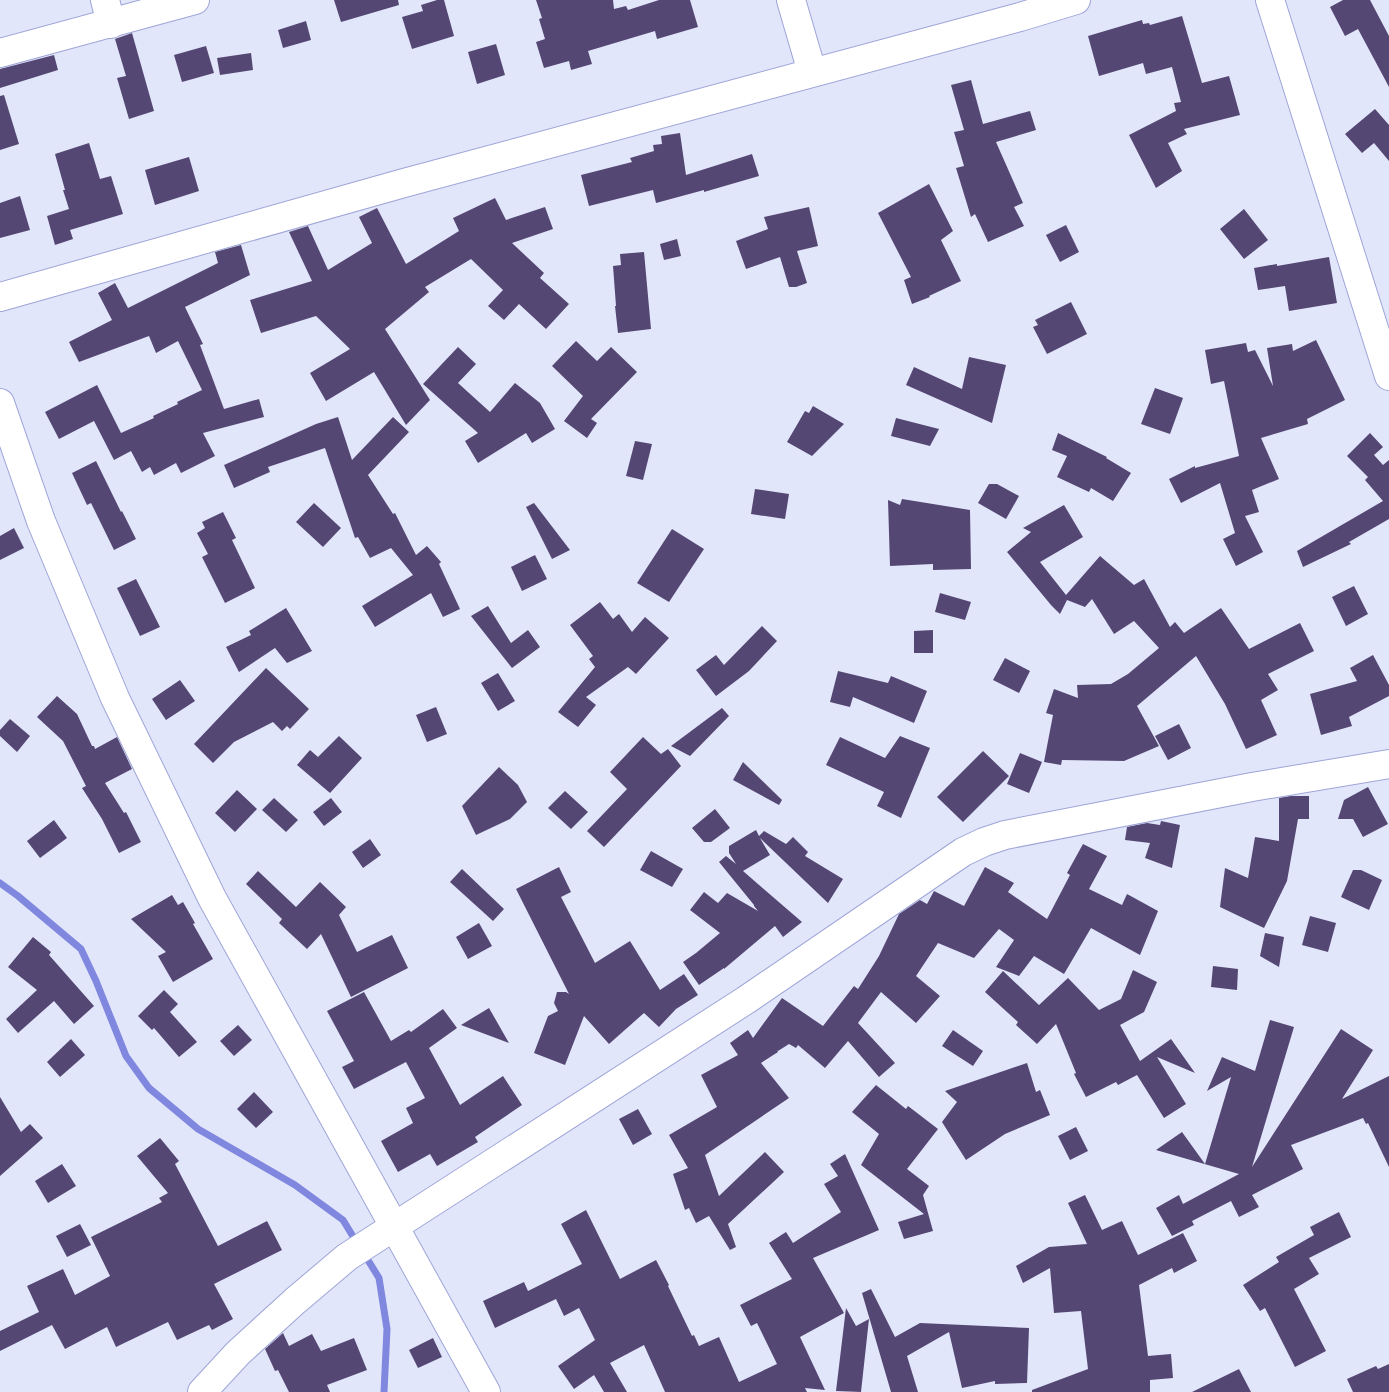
<svg xmlns="http://www.w3.org/2000/svg" width="1389" height="1392" viewBox="0 0 1389 1392" font-family="'Public Sans',sans-serif">
<style>
.lines{fill:none;stroke-linecap:round;stroke-linejoin:round}
.stream{stroke:#8087de;stroke-width:7}
.building{fill:#554773}
.minor-casing{stroke:#9ea5d7;stroke-width:30}
.minor{stroke:#fff;stroke-width:28}
</style>
<rect width="100%" height="100%" fill="#e2e6fb"/>
<g class="lines">
<g class="stream">
<polyline points="0,883 18,896 81,949 96,981 126,1056 149,1088 198,1129 295,1185 343,1220 357,1243"/>
<polyline points="363,1252 379,1278 387,1329 384,1392"/>
</g>
</g>
<g class="building">
<polygon points="334,0 398,0 399,5 341,22"/>
<polygon points="437,0 444,0 454,36 412,49 402,17 423,11 421,5"/>
<polygon points="536,0 613,0 614,9 626,6 628,10 659,0 690,0 698,27 657,39 655,31 588,51 592,64 571,70 569,61 544,68 536,42 545,39 539,19 542,18"/>
<polygon points="1343,0 1370,0 1389,36 1389,87 1358,29 1345,36 1330,7"/>
<polygon points="1182,16 1202,83 1229,76 1240,115 1184,129 1187,134 1168,143 1182,171 1156,188 1129,135 1176,111 1174,103 1181,102 1172,67 1146,74 1143,63 1099,76 1088,36 1142,20 1143,24 1149,23 1150,25"/>
<polygon points="306,21 311,40 283,48 278,30"/>
<polygon points="132,33 154,111 129,119 117,78 126,76 115,39"/>
<polygon points="496,44 505,75 477,84 468,52"/>
<polygon points="206,46 214,73 182,82 174,55"/>
<polygon points="251,53 253,70 220,75 217,58"/>
<polygon points="54,55 58,70 0,88 0,69"/>
<polygon points="971,80 983,124 1030,111 1036,130 996,142 1023,203 1014,207 1024,226 988,242 975,214 971,217 956,168 964,166 954,132 964,130 951,85"/>
<polygon points="4,95 19,144 0,150 0,96"/>
<polygon points="1375,109 1389,125 1389,161 1374,143 1362,153 1345,134"/>
<polygon points="680,133 686,175 752,154 759,176 704,192 704,190 656,203 653,190 589,206 581,175 632,162 630,158 654,151 653,145 662,144 661,136"/>
<polygon points="89,143 100,179 111,176 123,214 70,230 73,239 55,245 47,216 69,209 63,190 65,190 55,154"/>
<polygon points="189,157 199,191 155,205 145,170"/>
<polygon points="929,184 953,231 941,240 961,281 929,296 930,297 912,304 904,280 911,277 878,213"/>
<polygon points="20,196 30,230 0,238 0,203"/>
<polygon points="495,198 506,220 545,207 553,229 512,243 544,273 540,278 569,304 546,329 519,304 504,320 488,306 503,290 471,259 425,287 429,292 385,329 430,400 406,425 374,372 326,401 310,373 350,349 316,316 261,333 250,300 312,281 289,232 308,226 328,270 372,243 359,217 377,208 406,264 459,231 453,218"/>
<polygon points="809,207 818,246 797,251 807,283 796,287 789,287 780,257 746,269 736,241 768,229 764,217"/>
<polygon points="1244,209 1268,240 1244,259 1220,229"/>
<polygon points="1066,225 1079,252 1060,262 1046,235"/>
<polygon points="677,239 681,256 664,260 660,244"/>
<polygon points="241,245 250,275 185,307 203,344 200,345 224,409 259,399 264,417 203,433 215,456 181,473 176,463 154,475 150,467 142,472 131,451 114,460 94,421 59,439 45,412 97,385 121,433 154,418 153,416 178,404 177,402 202,390 178,341 156,353 149,336 79,362 69,342 112,320 98,293 115,283 128,308 218,263 215,252"/>
<polygon points="644,252 651,329 618,333 615,306 616,306 613,266 621,265 620,254"/>
<polygon points="1329,257 1337,303 1289,311 1285,286 1258,290 1254,268 1277,264 1277,266"/>
<polygon points="1071,302 1087,334 1047,354 1033,327 1038,325 1035,320"/>
<polygon points="1316,340 1345,400 1307,419 1308,424 1261,438 1279,479 1252,490 1259,512 1245,516 1263,552 1236,566 1223,539 1235,533 1220,483 1181,503 1169,479 1195,466 1195,468 1239,456 1224,381 1211,384 1205,350 1246,343 1248,352 1255,350 1273,386 1267,348 1292,344 1293,351"/>
<polygon points="576,341 597,361 611,347 637,372 591,419 597,423 587,438 564,421 583,396 552,366"/>
<polygon points="458,347 476,364 458,383 490,412 515,383 540,403 555,429 532,443 526,433 478,463 465,441 478,433 423,384"/>
<polygon points="969,357 1006,365 992,423 906,385 914,367 962,389"/>
<polygon points="1155,388 1183,398 1170,434 1141,424"/>
<polygon points="813,406 844,424 812,456 787,442 805,411 809,413"/>
<polygon points="338,417 352,460 393,417 409,432 368,475 393,514 395,513 416,555 427,546 441,562 439,564 460,609 443,617 431,593 375,627 362,606 413,575 391,548 370,558 358,537 355,538 325,448 268,467 270,472 234,488 224,465 316,424"/>
<polygon points="896,418 939,429 930,446 891,436"/>
<polygon points="1058,433 1107,457 1106,458 1131,473 1113,501 1091,488 1089,492 1057,477 1067,456 1052,450"/>
<polygon points="1370,433 1383,447 1374,455 1383,465 1389,460 1389,519 1349,542 1351,544 1303,567 1297,551 1383,501 1365,480 1368,477 1347,456"/>
<polygon points="635,441 652,444 643,480 626,476"/>
<polygon points="96,461 121,512 122,511 136,539 114,550 91,503 87,505 72,473"/>
<polygon points="989,484 997,484 1019,496 1006,519 978,503"/>
<polygon points="755,489 789,494 785,519 751,514"/>
<polygon points="902,499 970,510 971,569 933,570 933,564 890,566 888,500 900,505"/>
<polygon points="314,503 341,528 323,547 296,522"/>
<polygon points="534,503 570,550 552,559 526,507"/>
<polygon points="1064,505 1083,537 1040,562 1066,595 1100,556 1134,585 1144,579 1170,627 1175,622 1184,633 1221,608 1249,649 1300,623 1314,651 1268,674 1278,690 1261,700 1277,735 1246,749 1225,704 1196,656 1137,706 1159,746 1124,761 1062,760 1061,765 1044,762 1053,715 1046,713 1054,689 1078,698 1077,685 1111,684 1128,674 1159,648 1134,621 1114,634 1092,599 1085,607 1067,600 1060,614 1051,605 1007,552 1031,532 1023,528"/>
<polygon points="223,512 236,538 232,540 255,588 225,603 202,557 208,554 197,533 205,528 202,522"/>
<polygon points="14,528 24,548 0,560 0,536"/>
<polygon points="672,529 704,549 669,602 637,583"/>
<polygon points="535,555 547,579 522,591 511,567"/>
<polygon points="136,579 160,627 140,636 117,588"/>
<polygon points="1354,586 1368,614 1346,626 1332,597"/>
<polygon points="940,593 971,602 965,620 935,612"/>
<polygon points="600,602 613,619 619,614 632,632 645,617 669,638 636,674 628,667 586,697 596,705 578,727 558,712 595,667 589,659 593,656 570,625"/>
<polygon points="488,606 511,643 528,630 540,647 512,668 471,616"/>
<polygon points="286,608 312,651 287,663 275,648 239,672 226,647 251,635 249,631"/>
<polygon points="762,626 777,641 749,671 716,696 696,670 716,655 724,665"/>
<polygon points="933,630 933,653 914,653 914,631"/>
<polygon points="1373,655 1389,685 1389,696 1349,717 1352,726 1321,735 1310,694 1357,681 1350,668"/>
<polygon points="1005,658 1030,671 1019,693 993,680"/>
<polygon points="266,668 309,709 290,729 287,726 282,731 273,722 234,742 213,763 194,744"/>
<polygon points="838,671 888,683 891,676 927,691 914,723 853,697 850,707 830,702"/>
<polygon points="498,673 515,701 498,711 481,683"/>
<polygon points="180,680 195,701 166,720 152,699"/>
<polygon points="57,696 77,714 92,746 94,746 95,749 117,737 132,769 105,783 124,813 126,812 141,842 119,853 102,819 82,788 86,786 63,741 37,717"/>
<polygon points="436,707 447,734 427,742 416,715"/>
<polygon points="722,708 729,716 690,756 671,746"/>
<polygon points="10,719 30,736 17,752 0,736 0,730"/>
<polygon points="1179,724 1191,748 1168,760 1155,736"/>
<polygon points="339,736 362,758 330,793 297,765 310,750 318,757"/>
<polygon points="900,736 930,748 901,818 877,806 884,792 826,765 840,737 885,758"/>
<polygon points="643,737 661,754 668,749 681,766 604,847 587,831 627,789 610,772"/>
<polygon points="983,751 1009,776 963,822 937,797"/>
<polygon points="1020,753 1042,762 1029,793 1007,784"/>
<polygon points="743,762 782,800 779,805 733,780"/>
<polygon points="499,767 518,785 527,802 510,819 476,835 462,806"/>
<polygon points="1368,787 1388,824 1363,837 1353,819 1338,819 1344,800"/>
<polygon points="237,790 257,809 235,832 215,813"/>
<polygon points="565,791 588,812 571,829 548,808"/>
<polygon points="1291,796 1309,796 1309,819 1298,819 1287,881 1264,928 1220,907 1225,868 1248,878 1255,837 1279,841 1279,798"/>
<polygon points="274,798 298,820 286,832 262,810"/>
<polygon points="331,798 342,812 324,826 313,812"/>
<polygon points="715,809 730,828 711,842 704,842 692,828"/>
<polygon points="54,820 67,838 40,858 27,841"/>
<polygon points="1161,821 1180,825 1172,868 1145,858 1150,843 1125,840 1127,827 1147,823 1160,825"/>
<polygon points="756,830 759,836 764,831 786,844 793,837 808,852 805,856 843,879 828,903 760,838 770,855 743,871 802,922 783,937 775,926 724,969 724,968 699,985 683,962 696,953 720,933 690,910 704,892 718,903 727,893 758,911 754,906 754,905 719,862 726,856 736,864 729,853 729,846"/>
<polygon points="370,839 381,855 363,868 352,852"/>
<polygon points="1083,844 1107,856 1089,889 1122,905 1127,894 1158,911 1140,955 1091,928 1064,974 1034,956 1019,976 996,967 1014,940 999,929 974,958 938,943 916,976 940,996 916,1023 881,992 858,1023 895,1063 879,1077 848,1041 825,1068 798,1045 796,1048 789,1044 778,1051 777,1050 778,1052 761,1063 789,1098 705,1155 719,1196 765,1152 784,1172 728,1224 736,1247 730,1250 709,1216 696,1223 689,1208 685,1210 673,1174 688,1168 669,1135 717,1107 701,1075 738,1055 730,1043 748,1030 753,1038 782,998 823,1026 854,986 858,989 879,956 899,914 920,900 927,904 934,891 964,906 985,867 1014,883 1008,892 1047,919 1070,875 1067,873"/>
<polygon points="651,851 683,869 672,887 640,870"/>
<polygon points="559,867 571,892 561,897 595,963 630,941 660,990 684,974 698,995 676,1009 659,1027 644,1013 609,1044 584,1016 565,1065 534,1053 548,1016 558,1011 554,1003 557,992 566,992 569,994 516,889"/>
<polygon points="462,869 504,909 493,921 450,882"/>
<polygon points="1353,870 1361,870 1382,880 1369,910 1341,897"/>
<polygon points="258,871 296,907 320,882 346,907 339,915 357,952 392,935 408,968 351,997 321,934 307,949 279,923 282,919 246,884"/>
<polygon points="172,895 178,905 183,902 195,923 193,924 213,959 173,982 158,956 166,952 131,919"/>
<polygon points="1310,916 1336,923 1328,952 1302,945"/>
<polygon points="479,923 492,946 468,959 456,937"/>
<polygon points="1265,933 1284,937 1279,967 1260,956"/>
<polygon points="33,937 51,952 49,955 94,1006 74,1024 54,1001 18,1033 6,1019 37,990 8,967"/>
<polygon points="1213,966 1238,969 1237,990 1211,987"/>
<polygon points="1133,970 1157,982 1144,1012 1120,1025 1140,1061 1171,1039 1195,1073 1157,1057 1186,1104 1164,1118 1137,1075 1118,1085 1116,1082 1086,1097 1074,1074 1076,1073 1056,1024 1037,1044 1016,1025 1018,1022 985,992 1003,971 1039,1005 1068,978 1099,1010 1121,999"/>
<polygon points="164,990 178,1004 170,1012 197,1042 179,1057 154,1028 152,1030 138,1016"/>
<polygon points="364,992 391,1041 409,1030 411,1032 443,1009 457,1028 429,1048 460,1105 503,1076 522,1105 475,1137 478,1142 437,1166 430,1154 398,1172 381,1141 413,1123 406,1108 425,1098 406,1062 354,1089 342,1067 354,1061 327,1011"/>
<polygon points="489,1008 509,1043 461,1025"/>
<polygon points="1270,1020 1294,1027 1252,1167 1341,1029 1373,1050 1342,1099 1389,1076 1389,1167 1368,1123 1366,1124 1363,1118 1291,1145 1303,1169 1252,1195 1259,1207 1239,1217 1231,1201 1192,1221 1194,1225 1172,1236 1156,1208 1179,1195 1183,1204 1239,1174 1156,1150 1182,1132 1205,1164 1231,1077 1207,1091 1222,1057 1255,1071"/>
<polygon points="238,1025 252,1040 234,1056 220,1041"/>
<polygon points="953,1030 983,1051 973,1066 942,1046"/>
<polygon points="71,1039 85,1055 60,1077 47,1062"/>
<polygon points="1027,1063 1036,1092 1040,1090 1050,1115 1005,1134 966,1160 942,1122 957,1102 945,1091"/>
<polygon points="876,1085 906,1109 908,1106 938,1129 907,1169 929,1186 923,1195 933,1231 904,1239 898,1222 924,1214 861,1165 879,1134 852,1112"/>
<polygon points="254,1092 273,1112 256,1128 237,1109"/>
<polygon points="0,1097 21,1132 30,1124 43,1138 0,1176"/>
<polygon points="638,1109 652,1134 633,1145 619,1119"/>
<polygon points="1076,1127 1088,1151 1070,1160 1058,1136"/>
<polygon points="160,1138 179,1161 175,1164 218,1246 267,1221 282,1250 214,1284 233,1319 212,1330 209,1325 177,1340 168,1322 116,1347 107,1327 65,1349 52,1325 0,1351 0,1331 39,1312 27,1286 63,1269 75,1295 110,1276 91,1237 162,1202 159,1198 168,1193 137,1156"/>
<polygon points="845,1154 879,1230 813,1258 844,1313 800,1337 825,1390 805,1388 807,1392 665,1392 644,1345 610,1363 627,1392 604,1392 594,1375 574,1389 558,1366 595,1340 579,1308 564,1316 556,1299 495,1328 483,1301 524,1282 528,1291 582,1264 561,1224 586,1210 620,1279 656,1260 669,1285 668,1286 692,1336 694,1335 699,1346 719,1337 739,1382 777,1364 757,1323 751,1326 740,1305 792,1279 769,1243 786,1232 793,1243 841,1212 824,1184 838,1176 830,1164"/>
<polygon points="62,1164 76,1186 48,1203 35,1181"/>
<polygon points="1085,1195 1102,1230 1122,1221 1138,1255 1183,1233 1197,1261 1174,1273 1172,1268 1139,1285 1148,1356 1171,1354 1173,1378 1150,1380 1150,1392 1032,1392 1032,1390 1088,1369 1081,1311 1054,1313 1050,1268 1023,1283 1016,1266 1049,1247 1087,1244 1068,1203"/>
<polygon points="1339,1212 1351,1237 1309,1258 1319,1274 1294,1289 1326,1351 1295,1367 1265,1308 1260,1311 1243,1285 1279,1262 1276,1257 1314,1235 1310,1227"/>
<polygon points="80,1224 91,1245 67,1257 56,1236"/>
<polygon points="871,1289 895,1337 920,1323 1029,1328 1027,1383 995,1384 995,1381 962,1388 949,1332 907,1356 918,1392 891,1392 862,1293"/>
<polygon points="846,1308 856,1326 869,1319 861,1392 836,1391"/>
<polygon points="283,1333 289,1346 312,1334 321,1351 354,1338 367,1370 327,1385 330,1392 289,1392 278,1370 275,1371 265,1349"/>
<polygon points="433,1338 442,1357 418,1368 409,1350"/>
<polygon points="1389,1364 1389,1392 1353,1392 1347,1379 1376,1366 1378,1369"/>
<polygon points="1239,1369 1251,1392 1192,1392"/>
</g>
<g class="lines">
<g class="minor-casing">
<g id="minor">
<polyline points="105,0 111,24"/>
<polyline points="791,0 812,72"/>
<polyline points="1270,0 1389,376"/>
<polyline points="0,53 195,0"/>
<polyline points="0,297 404,183 1020,17 1076,0"/>
<polyline points="0,403 41,521 115,698 212,898 486,1392"/>
<polyline points="202,1392 238,1353 295,1301 347,1257 746,1000 963,852 984,842 1005,835 1252,787 1389,764"/>
</g>
</g>
<use href="#minor" class="minor"/>
</g>
</svg>
